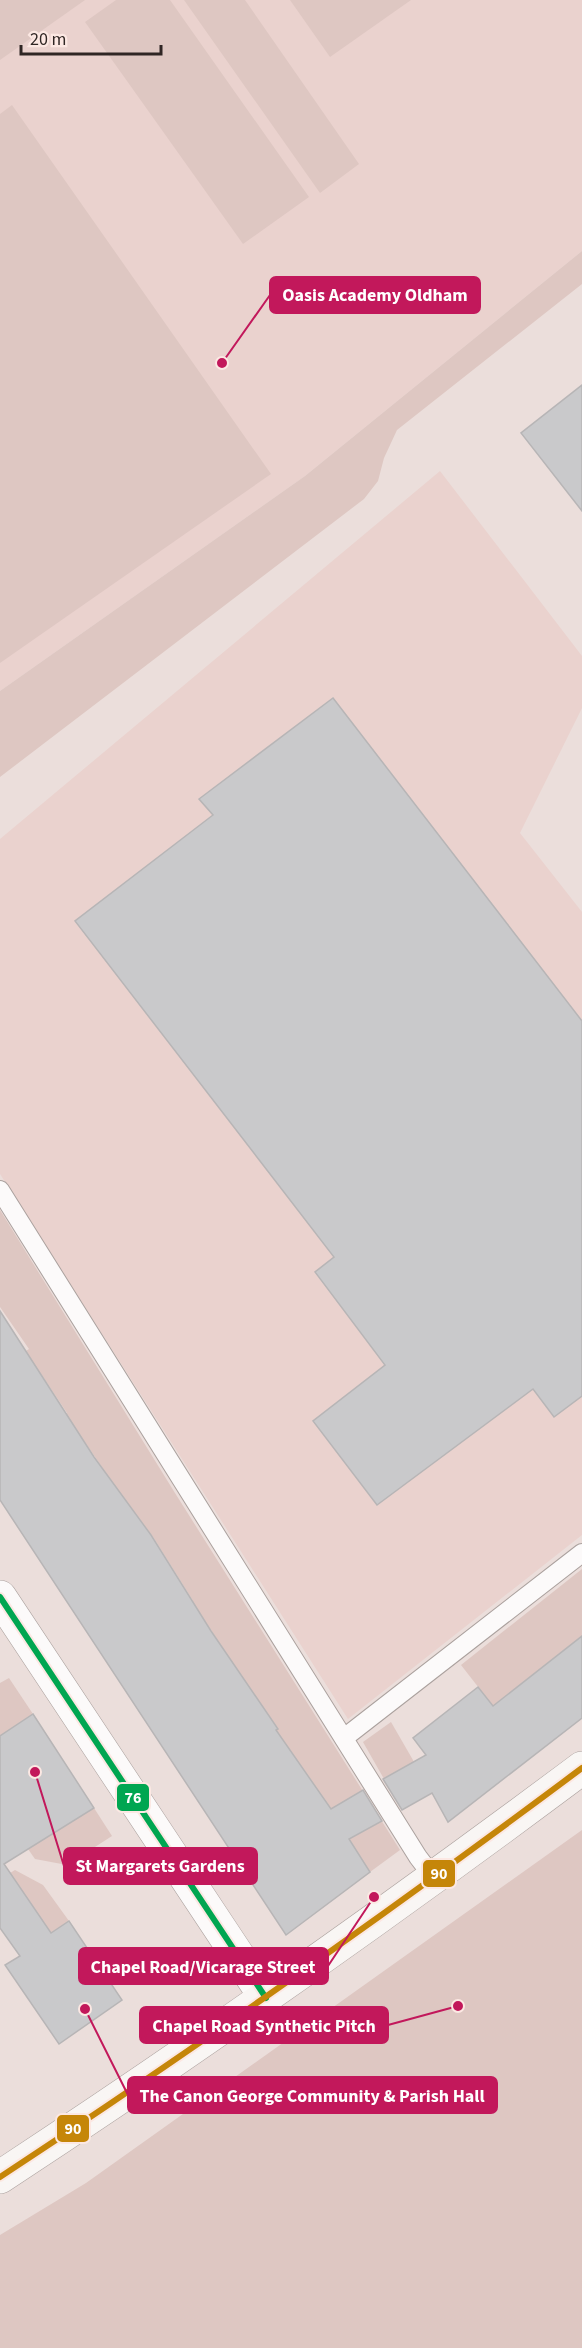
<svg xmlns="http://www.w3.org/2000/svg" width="582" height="2348" viewBox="0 0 582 2348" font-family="'Source Sans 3',sans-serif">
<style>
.built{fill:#ead2ce}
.green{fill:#dec7c2}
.building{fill:#c9c9cb;stroke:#b7b5b6;stroke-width:1.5}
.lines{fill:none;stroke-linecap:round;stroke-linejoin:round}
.lane-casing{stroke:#aba19e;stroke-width:20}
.street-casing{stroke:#aba19e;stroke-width:34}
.secondary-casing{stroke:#aba19e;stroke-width:34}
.lane{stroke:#fcfafa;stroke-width:18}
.street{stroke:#fcfafa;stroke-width:33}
.secondary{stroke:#f9f6f4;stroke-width:33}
.bus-1-casing{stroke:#fce8e3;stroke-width:10}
.bus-2-casing{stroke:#fce8e3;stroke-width:10}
.bus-1{stroke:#00a651;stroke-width:6}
.bus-2{stroke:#c58609;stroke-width:6}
.leader{fill:none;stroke:#c2185b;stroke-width:2}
.callout-dot{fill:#c2185b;stroke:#fce8e3;stroke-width:2}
.callout{fill:#c2185b;stroke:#c2185b;stroke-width:2}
.callout-label{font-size:18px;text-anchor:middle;font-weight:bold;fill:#fff}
.line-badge{stroke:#fce8e3;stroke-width:2}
.badge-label{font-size:16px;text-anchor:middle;font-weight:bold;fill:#fff}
</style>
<rect width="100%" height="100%" fill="#ebdedb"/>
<g class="built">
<polygon points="0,0 582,0 582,251 305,476 0,691"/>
<polygon points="440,471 582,656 582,708 520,833 582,912 582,1535 348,1719 0,1174 0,839"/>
</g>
<g class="green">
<polygon points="0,0 85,0 0,60"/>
<polygon points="116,0 170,0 309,197 243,244 85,22"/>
<polygon points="184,0 245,0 359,164 320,193"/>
<polygon points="290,0 411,0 330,57"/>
<polygon points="12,105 271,474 0,663 0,114"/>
<polygon points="582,251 582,284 397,430 384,458 378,481 364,499 0,777 0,691 305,476"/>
<polygon points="0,1210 175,1493 400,1850 370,1872 333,1816 253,1746 278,1728 250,1689 210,1681 234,1665 201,1615 168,1619 193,1601 153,1537 126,1501 102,1516 108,1476 82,1438 62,1451 46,1428 67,1413 41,1374 17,1389 2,1366 29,1349 0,1307"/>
<polygon points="582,1569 582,1636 493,1706 461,1665"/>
<polygon points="9,1678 33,1714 0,1736 0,1683"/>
<polygon points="391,1722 432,1793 419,1800 384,1779 363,1742"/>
<polygon points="94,1808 112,1836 67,1865 35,1859 28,1849"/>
<polygon points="582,1830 582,2348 0,2348 0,2235 86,2183"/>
<polygon points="15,1870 43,1885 69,1921 51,1933 44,1922 0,1879"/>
</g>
<g class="building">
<polygon points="582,385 582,511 521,433"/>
<polygon points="333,698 582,1021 582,1396 554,1417 533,1389 377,1505 313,1421 385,1365 315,1272 334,1257 75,921 213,815 199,799"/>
<polygon points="0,1311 94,1457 151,1535 211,1631 278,1729 276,1730 331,1809 363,1790 382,1821 349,1839 370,1872 286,1935 0,1500"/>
<polygon points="582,1636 582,1718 448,1822 432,1793 402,1810 383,1779 426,1755 413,1738 478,1687 493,1706"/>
<polygon points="33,1714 94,1808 4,1864 51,1933 69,1921 122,2000 59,2044 5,1965 20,1956 0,1928 0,1736"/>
</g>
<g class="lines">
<g class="lane-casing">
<g id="lane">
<polyline points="0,1190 418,1857 434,1878"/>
<polyline points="344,1738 582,1553"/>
</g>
</g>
<g class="street-casing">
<polyline id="street" points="0,1597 266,1998"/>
</g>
<g class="secondary-casing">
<path id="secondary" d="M0,2177c198,-130 392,-267 582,-409"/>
</g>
<use href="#lane" class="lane"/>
<use href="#street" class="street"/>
<use href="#secondary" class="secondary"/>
<g class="bus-1-casing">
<polyline id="bus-1" points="0,1597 266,1998"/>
</g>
<g class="bus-2-casing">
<path id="bus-2" d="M0,2177c198,-130 392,-267 582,-409"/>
</g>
<use href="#bus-1" class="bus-1"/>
<use href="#bus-2" class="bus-2"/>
</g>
<path class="leader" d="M222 363L270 295M35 1772L64 1866M374 1897L328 1966M458 2006L388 2025M85 2009L128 2095"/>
<g class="callout-dot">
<circle cx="222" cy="363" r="6"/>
<circle cx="35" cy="1772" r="6"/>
<circle cx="374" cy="1897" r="6"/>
<circle cx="458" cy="2006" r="6"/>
<circle cx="85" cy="2009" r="6"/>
</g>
<g class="callout">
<rect x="270" y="277" width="210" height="36" rx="6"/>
<rect x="64" y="1848" width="193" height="36" rx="6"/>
<rect x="79" y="1948" width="249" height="36" rx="6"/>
<rect x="140" y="2007" width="248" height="36" rx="6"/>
<rect x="128" y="2077" width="369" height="36" rx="6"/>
</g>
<g class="callout-label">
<text x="375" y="301">Oasis Academy Oldham</text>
<text x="160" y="1872">St Margarets Gardens</text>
<text x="203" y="1973">Chapel Road/Vicarage Street</text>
<text x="264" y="2032">Chapel Road Synthetic Pitch</text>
<text x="312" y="2102">The Canon George Community &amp; Parish Hall</text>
</g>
<g class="line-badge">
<rect x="116" y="1783" width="34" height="29" rx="6" fill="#00a651"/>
<rect x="422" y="1859" width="34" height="29" rx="6" fill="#c58609"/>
<rect x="56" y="2114" width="34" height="29" rx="6" fill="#c58609"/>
</g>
<g class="badge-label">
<text x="133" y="1803">76</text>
<text x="439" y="1879">90</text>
<text x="73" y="2134">90</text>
</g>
<path d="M21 45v9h140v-9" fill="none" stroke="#2f2624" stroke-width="3"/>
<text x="30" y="45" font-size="18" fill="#2f2624" stroke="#fce8e3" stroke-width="4.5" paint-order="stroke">20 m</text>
</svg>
